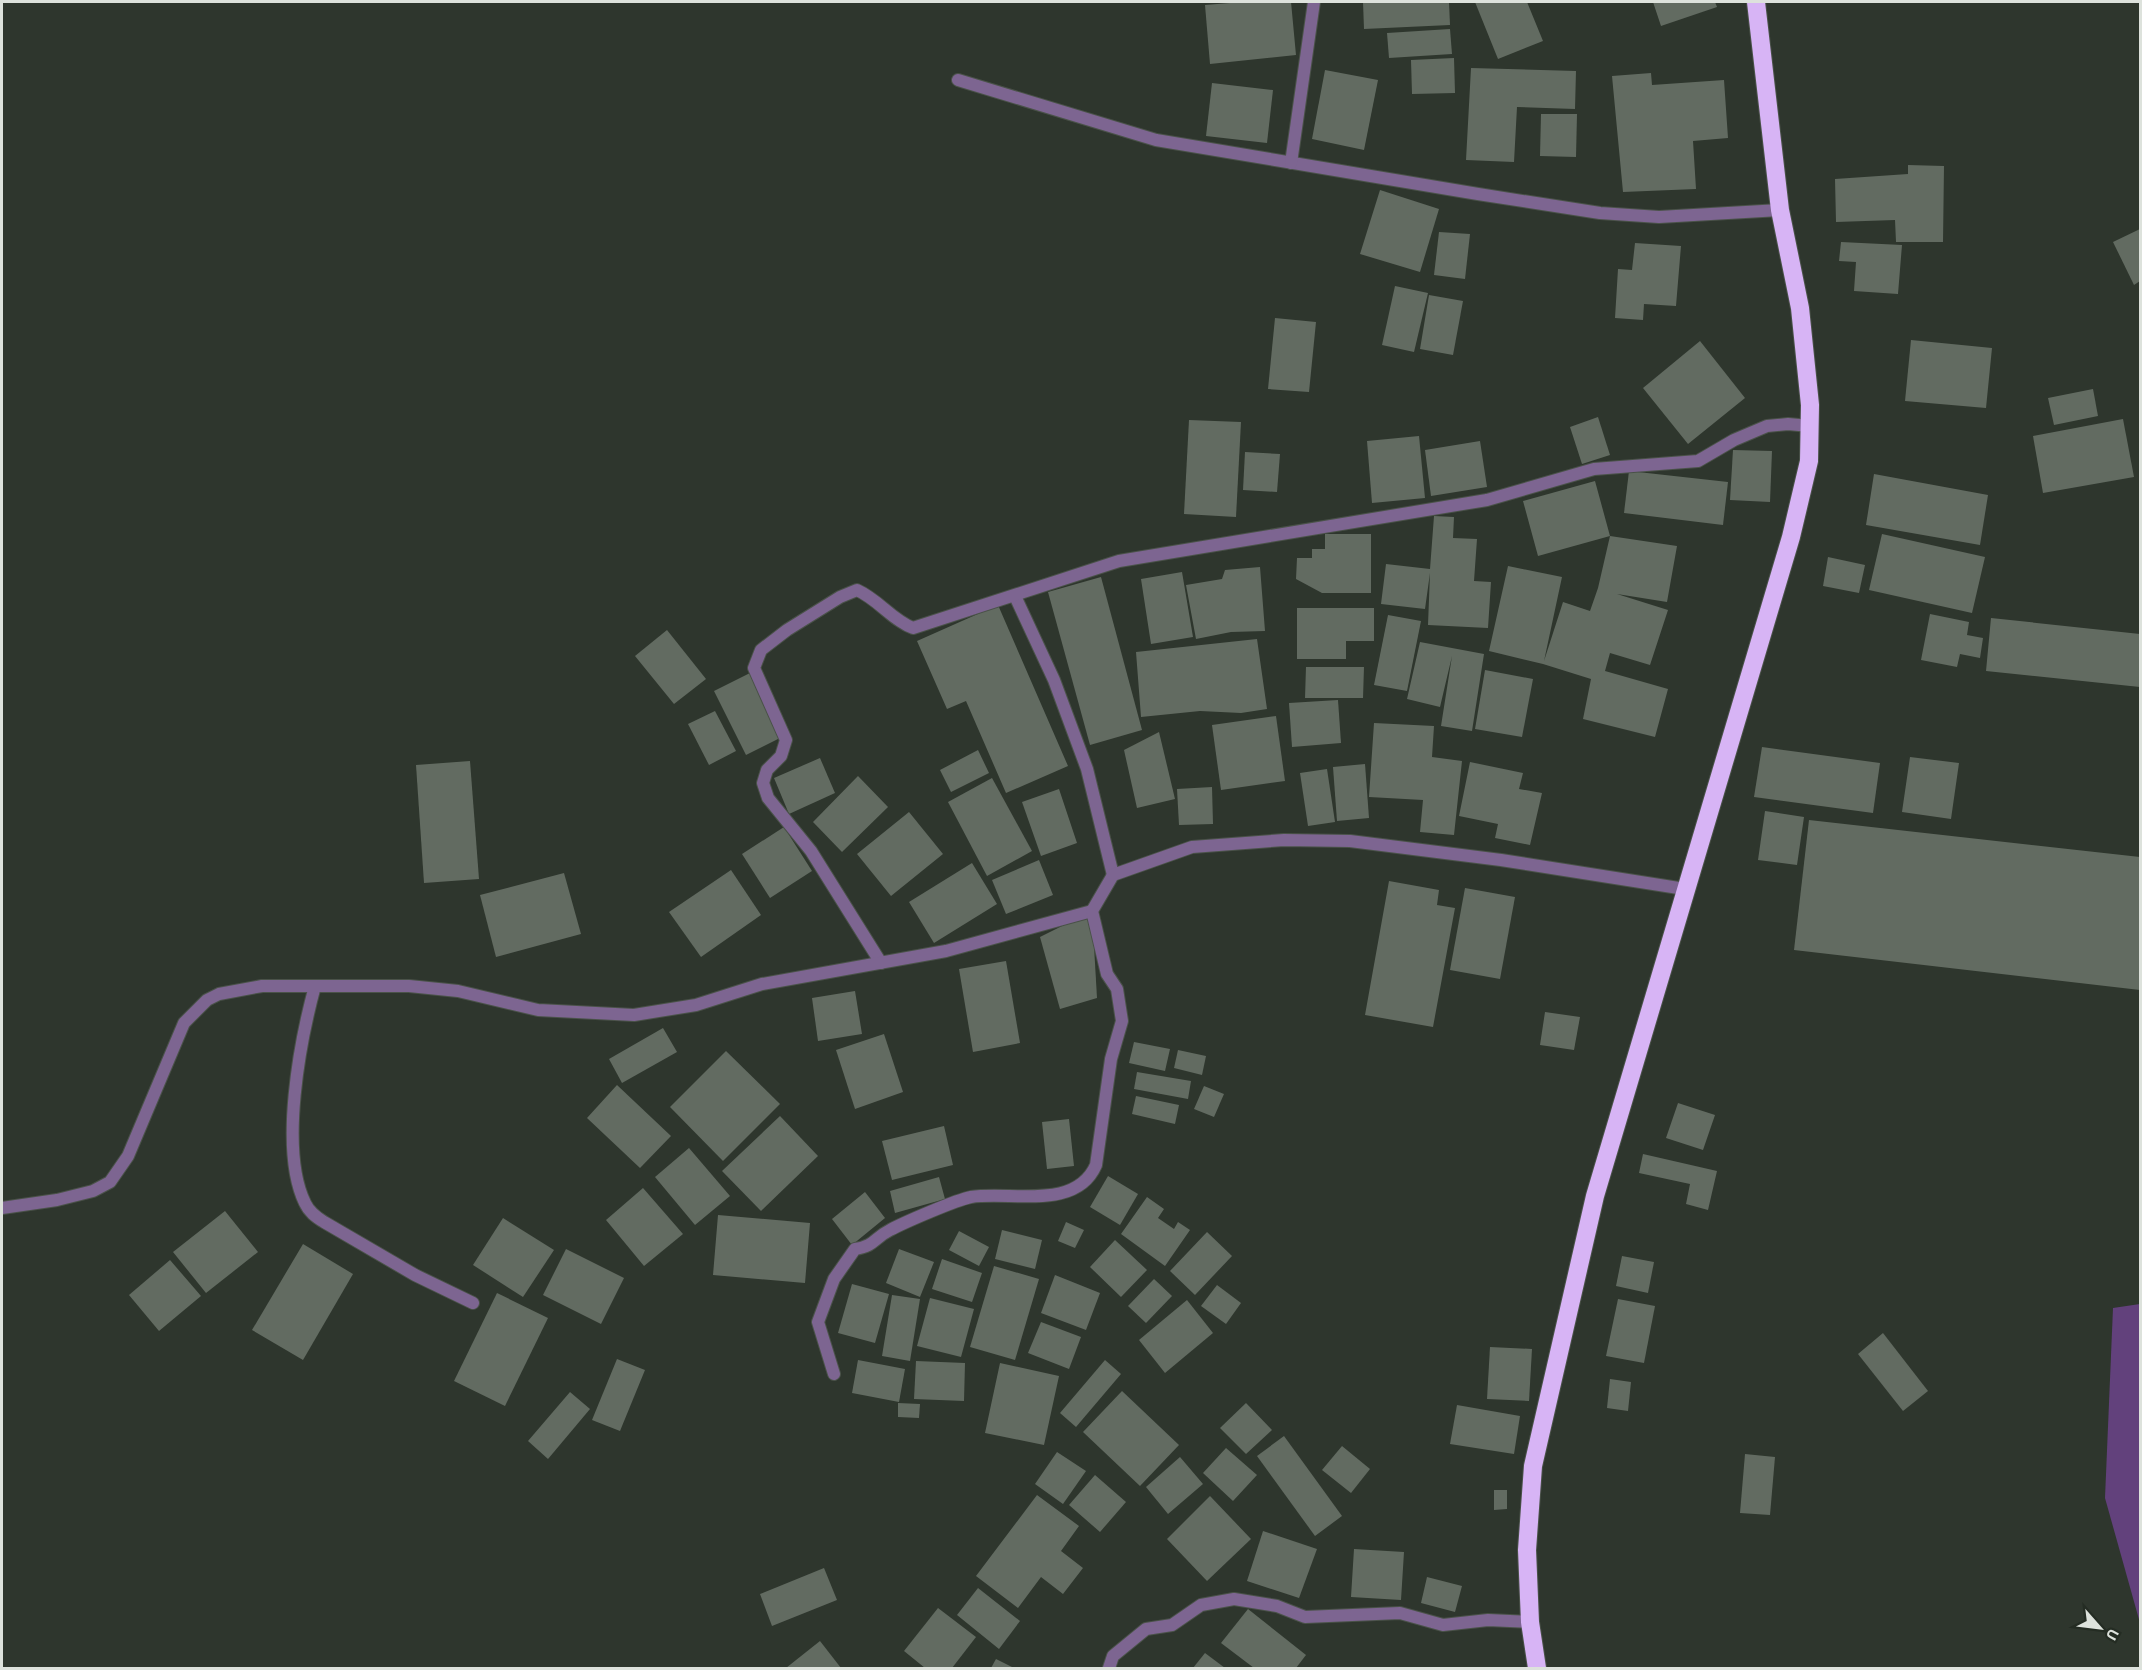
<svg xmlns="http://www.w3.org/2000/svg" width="2142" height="1670" viewBox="0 0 2142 1670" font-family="'Alegreya Sans',sans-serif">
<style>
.water{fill:#62417c}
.building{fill:#626b61}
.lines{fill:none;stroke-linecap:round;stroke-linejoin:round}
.street-casing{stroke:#4a5249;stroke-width:14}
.highway-casing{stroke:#4a5249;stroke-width:20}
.street{stroke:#7d6591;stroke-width:12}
.highway{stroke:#d7b4f5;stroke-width:18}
</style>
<rect width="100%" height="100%" fill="#2e362d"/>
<polygon class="water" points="2140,1304 2140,1623 2105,1498 2113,1308"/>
<g class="building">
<polygon points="1242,2 1291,2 1296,55 1210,64 1205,5"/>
<polygon points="1363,2 1449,2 1450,25 1364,29"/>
<polygon points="1475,2 1527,2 1543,41 1498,59"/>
<polygon points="1653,2 1715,2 1717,7 1661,26"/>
<polygon points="1450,29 1452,54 1389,58 1387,33"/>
<polygon points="1454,58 1455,93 1412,94 1411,60"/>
<polygon points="1471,68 1576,71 1575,109 1517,107 1514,162 1466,160"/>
<polygon points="1325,70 1378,80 1364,150 1312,139"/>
<polygon points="1651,73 1652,85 1724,80 1728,138 1693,141 1696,189 1623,192 1612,76"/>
<polygon points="1212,83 1273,90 1267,143 1206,136"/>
<polygon points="1541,114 1577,114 1576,157 1540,156"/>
<polygon points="1908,165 1944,166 1943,242 1896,242 1895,220 1836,222 1835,179 1908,174"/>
<polygon points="1380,190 1439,209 1420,272 1360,254"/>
<polygon points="2140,229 2140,281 2134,285 2113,242"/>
<polygon points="1439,232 1470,234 1465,279 1434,275"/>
<polygon points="1841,242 1902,245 1898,294 1854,291 1856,262 1839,261"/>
<polygon points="1635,243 1681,246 1676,306 1644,304 1643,320 1615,318 1618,269 1632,270"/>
<polygon points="1395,286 1428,293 1414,352 1382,345"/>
<polygon points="1429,295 1463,301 1453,355 1420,349"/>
<polygon points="1275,318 1316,322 1309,392 1268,389"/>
<polygon points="1911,340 1992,348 1986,408 1905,401"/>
<polygon points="1700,341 1745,398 1688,444 1643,388"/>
<polygon points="2093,389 2098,416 2054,425 2048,398"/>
<polygon points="1598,417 1610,455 1582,464 1570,427"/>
<polygon points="2123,419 2134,477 2043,493 2033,436"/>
<polygon points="1189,420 1241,422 1236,517 1184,514"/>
<polygon points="1419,436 1425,498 1372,503 1367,441"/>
<polygon points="1480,441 1487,487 1431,496 1425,450"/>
<polygon points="1733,450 1772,451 1770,502 1730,500"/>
<polygon points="1245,452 1280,454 1277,492 1243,490"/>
<polygon points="1629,471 1728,482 1723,525 1624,513"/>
<polygon points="1874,474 1988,495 1980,545 1866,525"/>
<polygon points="1595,481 1610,536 1538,556 1523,501"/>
<polygon points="1434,516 1454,517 1453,538 1477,539 1474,581 1491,582 1488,628 1428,625 1430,573 1425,609 1381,604 1386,564 1430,569"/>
<polygon points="1325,534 1371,534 1371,593 1322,593 1296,579 1297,558 1312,558 1312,549 1325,549"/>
<polygon points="1882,534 1985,557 1972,613 1869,590"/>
<polygon points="1610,536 1677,546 1667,602 1617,594 1668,610 1650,665 1610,653 1605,671 1668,689 1655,737 1583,719 1591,679 1543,664 1489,651 1508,566 1562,577 1544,661 1563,602 1590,611 1598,588"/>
<polygon points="1828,557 1865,565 1859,593 1823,586"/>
<polygon points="1260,567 1265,631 1231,632 1196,639 1186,585 1222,579 1225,570"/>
<polygon points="1182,572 1193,637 1151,644 1141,579"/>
<polygon points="1101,577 1142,730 1090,745 1048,592"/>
<polygon points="998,605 1068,766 1006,793 966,701 947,709 917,641"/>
<polygon points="1297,608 1374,608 1374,641 1346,641 1346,659 1297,659"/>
<polygon points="1930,614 1969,622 1967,635 1983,638 1980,658 1960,654 1957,667 1921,660"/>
<polygon points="1388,615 1421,621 1407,691 1374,685"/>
<polygon points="1991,618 2140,634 2140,687 1986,671"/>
<polygon points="667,630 706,679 674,704 635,656"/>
<polygon points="1257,639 1267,709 1241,713 1200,711 1141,717 1136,652"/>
<polygon points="1420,642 1484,654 1472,731 1441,726 1452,656 1440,707 1407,699"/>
<polygon points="1306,667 1364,667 1363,698 1305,698"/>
<polygon points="1485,670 1533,679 1522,737 1475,729"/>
<polygon points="750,673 782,737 746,755 714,691"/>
<polygon points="1338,700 1341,743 1292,747 1289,703"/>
<polygon points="715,711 736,751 709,765 688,724"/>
<polygon points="1276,716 1285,781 1221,790 1212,725"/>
<polygon points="1374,723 1434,726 1432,757 1462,761 1454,835 1420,832 1423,800 1369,797"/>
<polygon points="1159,732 1175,799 1137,808 1124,750"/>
<polygon points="1762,747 1880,763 1873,813 1754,797"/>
<polygon points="978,750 989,773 951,792 940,770"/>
<polygon points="1910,757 1959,763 1951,819 1902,812"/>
<polygon points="820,758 835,793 789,814 774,778"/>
<polygon points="470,761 479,879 424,883 416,765"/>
<polygon points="1470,762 1523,773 1519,789 1542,793 1530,845 1495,838 1498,824 1459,816"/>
<polygon points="1365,764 1369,818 1337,821 1333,767"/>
<polygon points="1327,769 1335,822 1308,826 1300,773"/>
<polygon points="858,776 888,807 842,852 813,822"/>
<polygon points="992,778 1032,851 987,876 948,802"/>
<polygon points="1212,787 1213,824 1179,825 1177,789"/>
<polygon points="1059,789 1077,843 1041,856 1022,802"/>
<polygon points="1765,811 1804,817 1797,865 1758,860"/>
<polygon points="909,812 943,854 891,896 857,854"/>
<polygon points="1809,820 2140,857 2140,990 1794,950"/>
<polygon points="784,827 812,871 770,898 742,854"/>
<polygon points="1039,860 1053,895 1006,914 992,880"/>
<polygon points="972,863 997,904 934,943 909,902"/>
<polygon points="731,870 761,915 701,957 669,912"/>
<polygon points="564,873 581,934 496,957 480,895"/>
<polygon points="1389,881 1439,890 1437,905 1455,908 1433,1027 1365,1015"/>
<polygon points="1465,888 1515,897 1500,979 1450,970"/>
<polygon points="1092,911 1097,998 1060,1009 1040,937"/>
<polygon points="1006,961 1020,1043 973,1052 959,969"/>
<polygon points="855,991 862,1034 818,1041 812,998"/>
<polygon points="1545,1012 1580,1017 1574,1050 1540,1045"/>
<polygon points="663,1028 677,1052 622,1083 609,1059"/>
<polygon points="884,1034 903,1092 855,1109 836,1050"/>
<polygon points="1134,1042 1170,1049 1165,1071 1129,1063"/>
<polygon points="1178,1050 1206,1056 1202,1075 1174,1068"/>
<polygon points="726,1051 780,1104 723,1161 670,1107"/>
<polygon points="1137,1072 1191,1081 1188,1099 1134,1089"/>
<polygon points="617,1085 671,1136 640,1168 587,1118"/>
<polygon points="1204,1086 1224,1094 1214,1117 1194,1109"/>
<polygon points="1136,1096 1179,1105 1175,1124 1132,1114"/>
<polygon points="1678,1103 1715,1115 1703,1150 1666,1138"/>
<polygon points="780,1116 818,1156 761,1211 722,1171"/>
<polygon points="1069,1119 1074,1166 1047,1169 1042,1122"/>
<polygon points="944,1126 953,1165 892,1180 882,1141"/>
<polygon points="689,1148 730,1196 695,1225 655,1177"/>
<polygon points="1643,1154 1717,1171 1708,1210 1686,1204 1690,1184 1639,1173"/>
<polygon points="1108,1176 1138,1194 1120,1225 1090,1207"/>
<polygon points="939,1177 945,1199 895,1213 890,1191"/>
<polygon points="643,1188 683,1234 644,1266 606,1220"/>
<polygon points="865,1192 885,1218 852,1245 832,1219"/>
<polygon points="1147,1197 1164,1209 1158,1218 1174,1229 1178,1222 1190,1230 1165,1266 1121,1234"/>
<polygon points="225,1211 258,1252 206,1293 173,1252"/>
<polygon points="718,1215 810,1223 805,1283 713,1275"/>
<polygon points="503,1218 554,1250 523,1297 473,1265"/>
<polygon points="1066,1222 1084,1230 1075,1248 1058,1241"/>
<polygon points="1002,1230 1042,1240 1035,1269 995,1259"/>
<polygon points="959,1231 989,1247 979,1266 949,1250"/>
<polygon points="1207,1232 1232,1256 1195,1295 1170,1271"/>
<polygon points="1115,1240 1147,1270 1121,1297 1090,1267"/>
<polygon points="303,1244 353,1274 303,1360 252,1330"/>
<polygon points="566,1249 624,1278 601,1324 543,1295"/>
<polygon points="899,1249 934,1262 920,1297 886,1283"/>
<polygon points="1622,1256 1654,1262 1648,1293 1616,1286"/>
<polygon points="942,1259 982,1273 972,1302 932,1289"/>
<polygon points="170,1260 201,1296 159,1331 129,1295"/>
<polygon points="994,1266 1039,1279 1015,1360 970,1347"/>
<polygon points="1055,1275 1100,1293 1086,1330 1041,1313"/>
<polygon points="1154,1279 1172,1296 1146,1323 1128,1306"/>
<polygon points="852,1284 889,1294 875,1343 838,1333"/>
<polygon points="1217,1285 1241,1303 1226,1324 1201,1306"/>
<polygon points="497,1293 548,1318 505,1406 454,1381"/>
<polygon points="892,1295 920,1299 910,1361 882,1356"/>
<polygon points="930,1298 974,1309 961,1357 917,1346"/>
<polygon points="1618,1299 1655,1306 1644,1363 1606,1356"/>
<polygon points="1187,1300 1213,1333 1165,1373 1139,1340"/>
<polygon points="1041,1322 1081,1337 1069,1369 1028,1353"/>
<polygon points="1883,1333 1928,1391 1903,1411 1858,1354"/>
<polygon points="1490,1347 1532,1349 1529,1401 1487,1399"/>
<polygon points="617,1359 645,1370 620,1431 592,1420"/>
<polygon points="858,1360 905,1369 899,1402 852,1393"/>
<polygon points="1105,1360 1121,1374 1076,1427 1060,1413"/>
<polygon points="916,1361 965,1363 964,1401 914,1399"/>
<polygon points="1000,1363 1059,1376 1044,1445 985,1433"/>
<polygon points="1610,1379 1631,1382 1628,1411 1607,1408"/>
<polygon points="1122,1391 1179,1445 1140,1486 1083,1432"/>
<polygon points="570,1392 590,1409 548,1459 528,1441"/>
<polygon points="898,1403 920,1404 919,1418 898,1417"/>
<polygon points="1246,1403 1272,1430 1246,1454 1220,1428"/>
<polygon points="1457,1405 1520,1416 1514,1454 1450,1444"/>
<polygon points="1284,1436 1342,1516 1315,1536 1257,1456"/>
<polygon points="1342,1446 1370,1469 1351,1493 1322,1470"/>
<polygon points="1226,1448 1257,1475 1233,1501 1203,1473"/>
<polygon points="1057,1452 1086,1471 1063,1504 1035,1484"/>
<polygon points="1745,1454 1775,1457 1770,1515 1740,1513"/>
<polygon points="1180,1457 1203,1484 1168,1514 1146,1487"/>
<polygon points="1095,1475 1126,1502 1100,1532 1069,1505"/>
<polygon points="1494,1490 1507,1490 1507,1509 1494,1510"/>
<polygon points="1037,1495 1079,1526 1061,1551 1083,1568 1063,1594 1041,1577 1018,1608 976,1576"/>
<polygon points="1210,1496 1251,1539 1207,1581 1167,1539"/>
<polygon points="1263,1531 1317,1549 1299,1598 1247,1581"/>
<polygon points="1354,1549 1404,1552 1401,1600 1351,1597"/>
<polygon points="824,1568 837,1600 772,1626 760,1594"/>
<polygon points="1427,1577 1462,1586 1455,1612 1421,1603"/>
<polygon points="978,1588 1020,1621 999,1649 957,1615"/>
<polygon points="938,1608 976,1637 952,1668 925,1668 904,1651"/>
<polygon points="1248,1609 1306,1655 1296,1668 1254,1668 1221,1643"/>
<polygon points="820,1641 841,1668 786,1668"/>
<polygon points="1205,1653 1225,1668 1193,1668"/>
<polygon points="996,1659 1014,1668 991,1668"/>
</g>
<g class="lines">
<g class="street-casing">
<g id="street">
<polyline points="958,80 1156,140 1478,194 1600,213 1659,217 1780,210"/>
<polyline points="1291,163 1314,2"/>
<polyline points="1015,596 1054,680 1087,769 1113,875"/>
<path d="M881,963l-70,-112 -43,-53 -5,-15 4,-13 14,-14 5,-16 -32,-72 7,-18 26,-20 53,-33 17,-7c22,10 35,30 56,38l206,-67 368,-61 107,-31 104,-8 36,-21 33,-14 21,-2 22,2"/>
<path d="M315,986c-15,55 -36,164 -10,217 4,9 11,14 19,19l91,53 58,28"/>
<polyline points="2,1208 57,1200 93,1191 110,1182 128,1156 184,1023 207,1000 219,994 262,986 409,986 458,991 538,1010 634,1015 696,1005 762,984 946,951 1092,911"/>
<path d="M834,1374l-16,-52 16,-43 21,-30c20,-3 19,-11 35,-19 15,-8 66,-30 81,-33 40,-6 105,14 125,-32l15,-106 11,-38 -5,-32 -10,-15 -15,-63 21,-36 79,-28 92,-7 66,1 151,19 184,29"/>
<polyline points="1109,1668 1113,1656 1146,1629 1172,1625 1201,1605 1234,1599 1277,1606 1305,1617 1400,1613 1443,1625 1488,1620 1530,1622"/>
</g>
</g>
<g class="highway-casing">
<polyline id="highway" points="1537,1668 1530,1622 1527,1550 1533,1466 1595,1196 1791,537 1809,461 1810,405 1800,308 1780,210 1756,2"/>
</g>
<use href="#street" class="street"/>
<use href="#highway" class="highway"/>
</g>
<rect width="2142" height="1670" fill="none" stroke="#dde2dc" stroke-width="6"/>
<g transform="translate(2100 1628) rotate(118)" stroke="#242c23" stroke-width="4.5" paint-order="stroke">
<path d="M0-4.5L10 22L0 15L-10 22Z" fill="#dde2dc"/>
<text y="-9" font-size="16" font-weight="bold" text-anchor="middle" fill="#dde2dc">U</text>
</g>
</svg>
